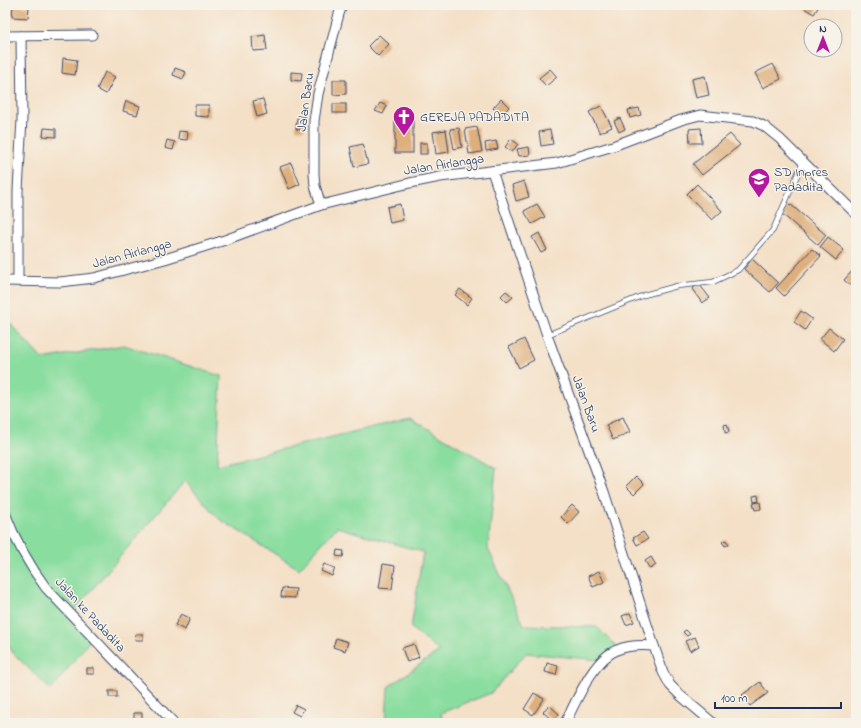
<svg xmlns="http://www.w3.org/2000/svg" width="861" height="728" viewBox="0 0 861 728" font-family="'Indie Flower',sans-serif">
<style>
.green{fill:#89dd9f;stroke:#52867e}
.building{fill:#deae7b}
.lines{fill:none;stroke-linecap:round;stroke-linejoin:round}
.service-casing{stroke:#3c4a6e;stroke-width:6}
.minor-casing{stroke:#3c4a6e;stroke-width:11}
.service{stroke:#fff;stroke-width:4.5}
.minor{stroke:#fff;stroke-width:9}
.labels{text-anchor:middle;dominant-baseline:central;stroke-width:3;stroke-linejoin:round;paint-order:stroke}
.street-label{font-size:13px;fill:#1b2f5e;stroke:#f7f3e8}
.poi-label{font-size:13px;fill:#1b2f5e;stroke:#f7f3e8;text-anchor:start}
</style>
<rect width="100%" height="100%" fill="#f7f3e8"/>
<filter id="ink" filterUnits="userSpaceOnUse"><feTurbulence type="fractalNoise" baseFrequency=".025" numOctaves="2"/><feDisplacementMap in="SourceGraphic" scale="8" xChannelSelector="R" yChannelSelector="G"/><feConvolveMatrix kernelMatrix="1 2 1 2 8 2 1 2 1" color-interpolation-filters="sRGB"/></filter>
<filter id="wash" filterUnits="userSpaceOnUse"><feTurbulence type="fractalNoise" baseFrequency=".012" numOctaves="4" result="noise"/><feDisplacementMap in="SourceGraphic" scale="16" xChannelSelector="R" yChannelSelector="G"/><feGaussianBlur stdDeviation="0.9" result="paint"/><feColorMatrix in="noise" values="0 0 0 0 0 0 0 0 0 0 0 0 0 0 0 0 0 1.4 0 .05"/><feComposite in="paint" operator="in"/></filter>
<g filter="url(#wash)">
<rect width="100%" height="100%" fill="#f4e0c7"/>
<polygon class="green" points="5,318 42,359 124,345 221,376 217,465 410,418 496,468 488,549 524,625 597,627 617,647 599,660 526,653 491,693 441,713 443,723 386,723 388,687 439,651 411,628 423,552 337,527 299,569 218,518 185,481 70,615 91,639 51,690 13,653 5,639"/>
<g id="blocks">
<g class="building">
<polygon points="13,5 29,7 28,18 12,17"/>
<polygon points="803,5 817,5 819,6 814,14 802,7"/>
<polygon points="265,35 267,50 253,51 252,37"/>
<polygon points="379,35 389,44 378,56 368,46"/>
<polygon points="5,46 9,47 7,57 5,57"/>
<polygon points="63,58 77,60 75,75 62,73"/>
<polygon points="773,64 781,79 763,88 755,73"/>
<polygon points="175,68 186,72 183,79 173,75"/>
<polygon points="550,69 557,77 546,86 539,78"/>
<polygon points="105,72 115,77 106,94 97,89"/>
<polygon points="291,72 302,73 301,81 291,80"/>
<polygon points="705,76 709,95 696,98 692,79"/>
<polygon points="333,80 346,80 346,94 333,95"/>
<polygon points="263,99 267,114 257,117 253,101"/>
<polygon points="501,99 509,107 501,116 493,108"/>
<polygon points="126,101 140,106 137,115 123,111"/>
<polygon points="380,103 387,106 383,114 375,111"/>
<rect x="333" y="104" width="13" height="9"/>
<polygon points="195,105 209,105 209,117 195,116"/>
<polygon points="601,106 612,127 600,133 589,112"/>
<polygon points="639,108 641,115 630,118 628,110"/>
<polygon points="297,118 305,118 304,130 296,129"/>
<polygon points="620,118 625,129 619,132 614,121"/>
<rect x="395" y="121" width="18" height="32"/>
<polygon points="477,127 482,152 469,154 465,129"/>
<polygon points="44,128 56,129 56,137 43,136"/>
<polygon points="459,128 462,147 454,149 450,129"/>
<polygon points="701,128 702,143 690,143 689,129"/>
<polygon points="446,130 449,152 436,154 433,132"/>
<polygon points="550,130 553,144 541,146 539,132"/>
<polygon points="179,131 188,132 187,140 178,139"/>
<polygon points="730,134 740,145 702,175 693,164"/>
<polygon points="511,139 518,144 512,152 505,147"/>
<polygon points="167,140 175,142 173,150 165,148"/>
<polygon points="496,141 498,149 486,151 485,143"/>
<rect x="420" y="143" width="7" height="11"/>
<polygon points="363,144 368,164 354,167 350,147"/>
<polygon points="529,147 530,155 519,156 517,149"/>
<polygon points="291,163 300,184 289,189 280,167"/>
<polygon points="524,181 529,197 516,201 512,185"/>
<polygon points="697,184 722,211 712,220 687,194"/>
<polygon points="400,204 403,220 390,223 387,207"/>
<polygon points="537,204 545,217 532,224 524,211"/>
<polygon points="790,204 826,235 818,245 781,213"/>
<polygon points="539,233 547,250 541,253 532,237"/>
<polygon points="828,237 844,250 836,260 820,247"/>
<polygon points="812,249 821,256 784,296 776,288"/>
<polygon points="752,259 778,283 770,292 744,269"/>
<polygon points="856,267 856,282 852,287 844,280"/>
<polygon points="699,284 710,298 702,303 692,289"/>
<polygon points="460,289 472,298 467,305 455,295"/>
<polygon points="506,291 513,297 507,302 501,296"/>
<polygon points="801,311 812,319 805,330 794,322"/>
<polygon points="829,328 843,339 834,351 820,339"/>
<polygon points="524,339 534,360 519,368 509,347"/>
<polygon points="623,417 630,432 613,440 606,425"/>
<polygon points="727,424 729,432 725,433 724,425"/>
<polygon points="636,476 644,484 634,494 626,486"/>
<polygon points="758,495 759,501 754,502 753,496"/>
<polygon points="760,502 761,509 755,510 753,503"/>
<polygon points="572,505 579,512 568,524 561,517"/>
<polygon points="643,532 648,539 637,545 633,538"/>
<polygon points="726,540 729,544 725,546 722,542"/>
<polygon points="337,550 344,551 343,557 336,556"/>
<polygon points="651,557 656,565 650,569 645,561"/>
<polygon points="324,564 335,568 332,576 321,571"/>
<polygon points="383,564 395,566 392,589 379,588"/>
<polygon points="599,571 604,582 593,587 588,576"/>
<polygon points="282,588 296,589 295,598 281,597"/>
<polygon points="630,613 634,622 626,625 622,616"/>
<polygon points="181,614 190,618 185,630 175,625"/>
<polygon points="686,630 690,634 687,636 683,632"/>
<polygon points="136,634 143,634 143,640 135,640"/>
<polygon points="695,637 699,646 690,651 685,641"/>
<polygon points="336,638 348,642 345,651 333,647"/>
<polygon points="414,644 419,657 407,662 402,648"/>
<polygon points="547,663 558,666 556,675 545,672"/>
<rect x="87" y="668" width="7" height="6"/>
<polygon points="760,682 768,693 750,706 742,695"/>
<rect x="109" y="691" width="8" height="6"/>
<polygon points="534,693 544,699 533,715 524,709"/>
<polygon points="296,705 304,709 300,716 292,712"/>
<polygon points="549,705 559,714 553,721 543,712"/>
<rect x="134" y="713" width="8" height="6"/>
</g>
</g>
</g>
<g filter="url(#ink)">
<use href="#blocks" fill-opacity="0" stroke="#3c4a6e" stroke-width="1"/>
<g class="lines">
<g class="service-casing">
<polyline id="service" points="547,335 644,295 677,286 713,282 738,270 773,230 803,162"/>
</g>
<g class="minor-casing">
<g id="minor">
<polyline points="5,36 92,35"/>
<polyline points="492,171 547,335 604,492 654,646 663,672 670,685 681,696 713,723"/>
<polyline points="321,205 315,186 314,174 314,121 318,94 339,14 342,5"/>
<polyline points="5,281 60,282 94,278 165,259 222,241 321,205 410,183 440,177 557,163 613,146 681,120 700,115 753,121 764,126 780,139 856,214"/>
<polyline points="18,281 18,191 22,119 21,36"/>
<path d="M5,513c10,27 24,52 41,75l128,135"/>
<path d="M565,723c11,-21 28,-64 52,-73 11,-5 24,-5 37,-4"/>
</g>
</g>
<use href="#service" class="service"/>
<use href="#minor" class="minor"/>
</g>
</g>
<defs>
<g id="church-pin" transform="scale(1.15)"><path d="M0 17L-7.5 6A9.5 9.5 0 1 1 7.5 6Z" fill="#b5179e" stroke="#f7f3e8"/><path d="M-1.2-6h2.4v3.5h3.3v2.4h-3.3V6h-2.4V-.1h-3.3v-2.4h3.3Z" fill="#fff"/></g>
<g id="school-pin" transform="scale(1.15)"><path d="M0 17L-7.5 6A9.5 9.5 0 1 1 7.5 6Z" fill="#b5179e" stroke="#f7f3e8"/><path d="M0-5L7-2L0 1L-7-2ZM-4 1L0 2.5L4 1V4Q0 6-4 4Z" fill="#fff"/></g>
</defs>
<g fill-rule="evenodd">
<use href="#church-pin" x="404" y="117"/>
<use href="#school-pin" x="759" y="179"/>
</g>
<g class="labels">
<g class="street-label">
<text transform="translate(306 102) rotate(-82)">Jalan Baru</text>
<text transform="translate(444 165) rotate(-9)">Jalan Airlangga</text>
<text transform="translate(132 254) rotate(-15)">Jalan Airlangga</text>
<text transform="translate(586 404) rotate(70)">Jalan Baru</text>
<text transform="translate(90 615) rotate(47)">Jalan ke Padadita</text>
</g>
<g class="poi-label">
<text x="420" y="117">GEREJA PADADITA</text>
<text x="774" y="172">SD Inpres<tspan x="774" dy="15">Padadita</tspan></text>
</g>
</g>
<rect width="861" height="728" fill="none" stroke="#f7f3e8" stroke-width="20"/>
<g transform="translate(823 38)"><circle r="19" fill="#f7f3e8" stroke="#9fa5b1"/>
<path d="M0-3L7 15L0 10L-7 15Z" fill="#b5179e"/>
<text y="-6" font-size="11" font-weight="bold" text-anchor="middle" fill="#1b2f5e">N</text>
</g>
<path d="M715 702v6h126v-6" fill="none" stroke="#1b2f5e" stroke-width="2"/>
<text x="721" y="702" font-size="12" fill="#1b2f5e" stroke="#f7f3e8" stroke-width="3" paint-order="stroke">100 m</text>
</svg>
